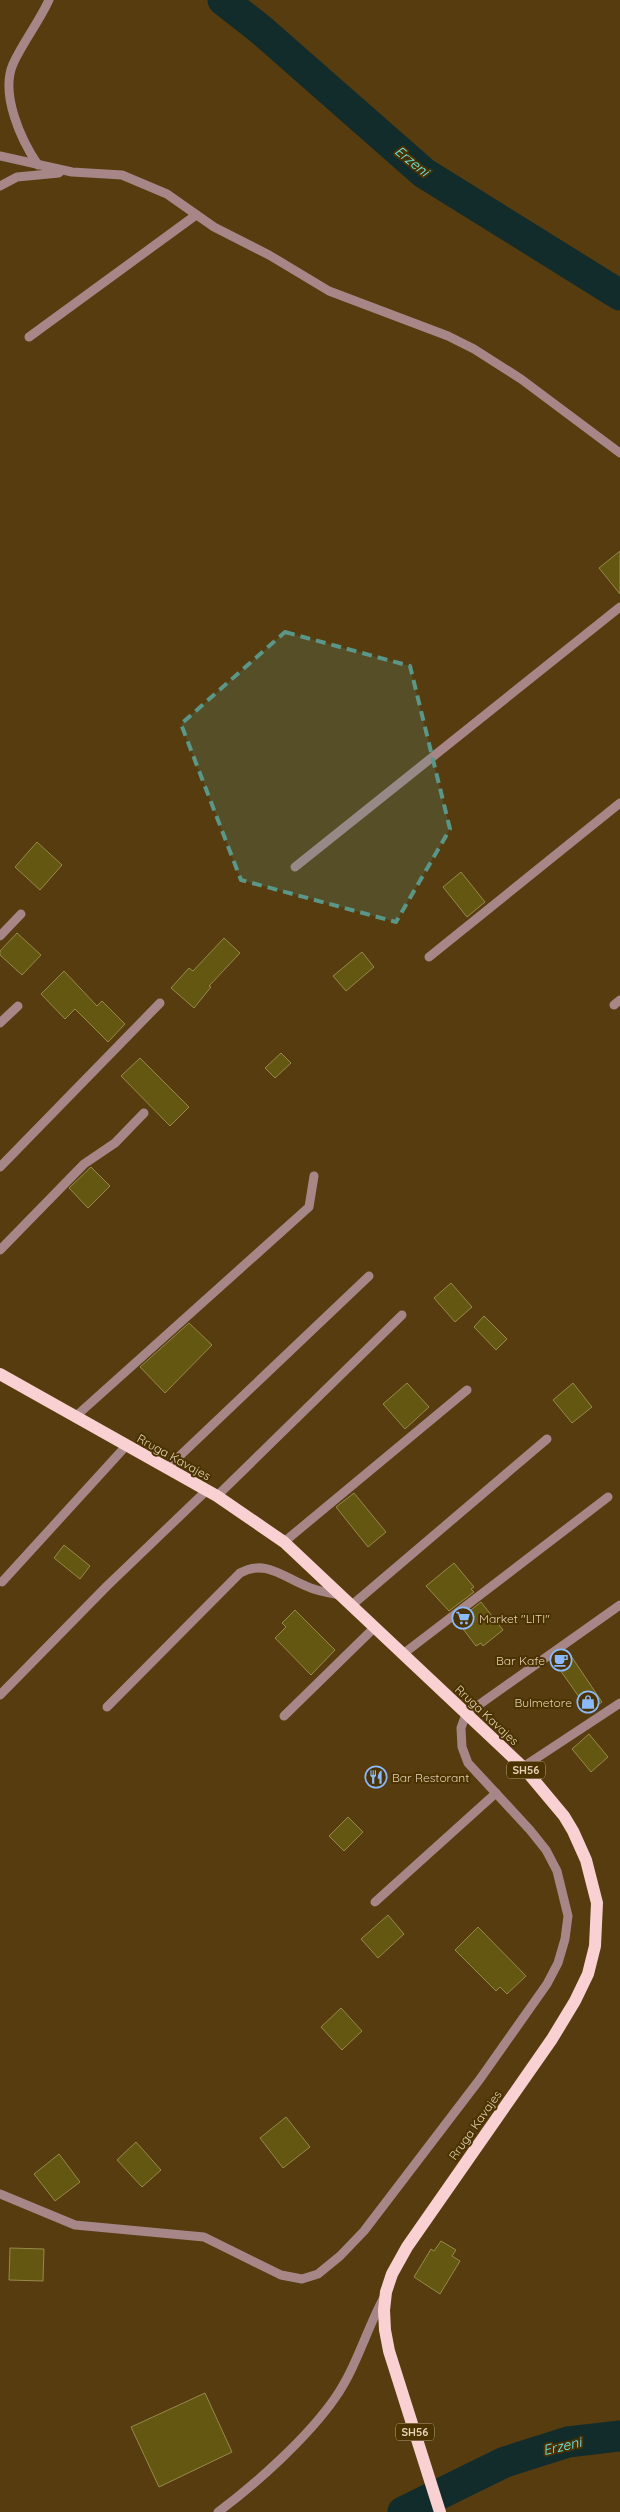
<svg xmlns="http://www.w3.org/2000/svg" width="620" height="2512" viewBox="0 0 620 2512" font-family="Quicksand,sans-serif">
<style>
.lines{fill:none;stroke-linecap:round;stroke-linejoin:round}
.river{stroke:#122c2c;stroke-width:31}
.building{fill:#645711;stroke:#978949}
.minor{stroke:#a68687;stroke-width:9}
.major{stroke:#f9d1d2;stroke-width:12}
.marked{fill:#5a9788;fill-opacity:0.2;stroke:#5a9788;stroke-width:4;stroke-dasharray:10 6;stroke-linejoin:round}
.labels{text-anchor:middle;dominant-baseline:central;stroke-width:4;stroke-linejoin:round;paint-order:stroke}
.shield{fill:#4b3201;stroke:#b8a380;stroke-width:1}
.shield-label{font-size:11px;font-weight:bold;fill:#e6d3b7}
.street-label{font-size:12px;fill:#e6d3b7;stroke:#4b3201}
.poi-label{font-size:12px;fill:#e6d3b7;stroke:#4b3201;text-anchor:start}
.water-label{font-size:14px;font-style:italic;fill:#6dedf0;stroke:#4b3201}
</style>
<rect width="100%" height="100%" fill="#563c0f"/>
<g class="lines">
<g class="river">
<polyline points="223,0 260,29 424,173 620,295"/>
<polyline points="403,2512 505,2462 568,2442 620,2436"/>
</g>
</g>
<g class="building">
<polygon points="620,551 620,594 599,568"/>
<polygon points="37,842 62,865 40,890 15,867"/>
<polygon points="461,872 485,902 467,917 443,887"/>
<polygon points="17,933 41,955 22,975 0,955 0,951"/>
<polygon points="224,938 240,953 209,986 211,987 194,1008 171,988 189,968 193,971"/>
<polygon points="362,952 374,967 346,991 333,976"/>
<polygon points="64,971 97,1006 102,1001 125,1024 108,1042 75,1009 65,1019 41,994"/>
<polygon points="281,1053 291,1063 275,1078 265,1068"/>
<polygon points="140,1058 189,1107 170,1126 121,1076"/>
<polygon points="91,1167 110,1186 88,1208 69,1188"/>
<polygon points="451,1283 472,1307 455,1322 434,1298"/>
<polygon points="484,1316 507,1339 496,1350 474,1327"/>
<polygon points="189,1323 212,1345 165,1393 140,1367"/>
<polygon points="407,1383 429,1407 405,1429 383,1404"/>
<polygon points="573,1383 592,1407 572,1423 553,1400"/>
<polygon points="354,1493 386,1532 368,1547 336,1507"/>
<polygon points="64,1545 90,1566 80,1579 54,1558"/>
<polygon points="454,1563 474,1587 471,1589 474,1592 449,1611 426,1586"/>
<polygon points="481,1602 503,1630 483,1646 481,1643 476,1646 457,1621"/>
<polygon points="295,1610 335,1650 311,1675 275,1638 286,1627 282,1623"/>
<polygon points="567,1650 602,1702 589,1711 553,1660"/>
<polygon points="589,1734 608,1757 591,1772 572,1749"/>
<polygon points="348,1817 363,1832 344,1851 329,1836"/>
<polygon points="388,1915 404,1934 378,1958 361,1939"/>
<polygon points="478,1927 526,1976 507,1994 500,1987 496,1991 455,1950"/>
<polygon points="341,2008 362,2031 342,2050 321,2027"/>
<polygon points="286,2117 310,2147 283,2168 260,2138"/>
<polygon points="136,2142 161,2170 142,2187 117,2160"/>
<polygon points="59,2154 80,2182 55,2201 34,2174"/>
<polygon points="441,2241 456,2250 452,2256 460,2261 440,2294 414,2277 431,2249 434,2251"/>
<polygon points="10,2248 44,2249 43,2281 9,2280"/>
<polygon points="205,2393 232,2452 159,2487 131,2427"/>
</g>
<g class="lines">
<g class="minor">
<polyline points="0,156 72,172 122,175 167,194 214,227 269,255 329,291 448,336 474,349 521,379 620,453"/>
<path d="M38,165c-17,-25 -38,-71 -25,-101 10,-22 26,-42 36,-64"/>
<polyline points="0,186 17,177 59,173"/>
<polyline points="29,337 196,215"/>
<polyline points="295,867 620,607"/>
<polyline points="0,936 21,914"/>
<polyline points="429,957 620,803"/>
<polyline points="614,1005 620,1000"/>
<polyline points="0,1023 18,1006"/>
<polyline points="0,1167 160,1003"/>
<polyline points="0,1250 84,1164 115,1143 144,1113"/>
<polyline points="75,1417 309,1207 314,1176"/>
<polyline points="167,1468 369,1276"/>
<polyline points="217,1496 402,1315"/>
<polyline points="284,1542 467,1390"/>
<polyline points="2,1582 126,1446"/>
<polyline points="352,1605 547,1439"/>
<polyline points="403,1654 608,1497"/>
<polyline points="0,1695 107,1586 206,1491"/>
<path d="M107,1707l133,-134c25,-14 43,4 66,13 10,5 22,7 34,9"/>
<polyline points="284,1716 375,1627"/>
<polyline points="523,1767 620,1703"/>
<polyline points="375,1902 496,1793"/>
<polyline points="0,2194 75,2225 204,2237 281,2275 302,2279 318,2274 340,2256 364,2231 480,2079 547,1984 558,1963 565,1939 568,1916 557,1871 546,1850 530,1830 468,1763 462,1747 461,1728 466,1714 620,1605"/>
<path d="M218,2512c38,-28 90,-75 117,-114 21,-30 31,-67 48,-99"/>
</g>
<polyline class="major" points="0,1374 217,1496 284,1542 523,1767 564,1816 573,1831 586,1860 597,1903 595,1946 588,1974 575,2001 552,2039 407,2247 392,2274 386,2292 384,2310 385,2330 389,2351 440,2512"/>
</g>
<path class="marked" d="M285,632l125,34 40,163 -54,93 -155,-42 -60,-156z"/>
<defs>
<g id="supermarket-ring" transform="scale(1.125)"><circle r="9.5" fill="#4b3201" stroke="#8bb9fc" stroke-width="1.5"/><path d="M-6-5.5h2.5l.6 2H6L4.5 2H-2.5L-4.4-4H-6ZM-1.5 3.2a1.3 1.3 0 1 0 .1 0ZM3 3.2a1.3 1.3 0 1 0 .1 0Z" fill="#8bb9fc"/></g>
<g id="cafe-ring" transform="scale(1.125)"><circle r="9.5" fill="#4b3201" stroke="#8bb9fc" stroke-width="1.5"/><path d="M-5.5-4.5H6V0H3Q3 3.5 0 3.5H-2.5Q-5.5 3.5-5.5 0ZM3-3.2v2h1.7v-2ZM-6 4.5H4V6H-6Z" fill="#8bb9fc"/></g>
<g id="shop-ring" transform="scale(1.125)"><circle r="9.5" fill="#4b3201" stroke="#8bb9fc" stroke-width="1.5"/><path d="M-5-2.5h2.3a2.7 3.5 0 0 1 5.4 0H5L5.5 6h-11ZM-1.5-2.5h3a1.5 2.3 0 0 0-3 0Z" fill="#8bb9fc"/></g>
<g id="restaurant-ring" transform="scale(1.125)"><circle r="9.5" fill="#4b3201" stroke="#8bb9fc" stroke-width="1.5"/><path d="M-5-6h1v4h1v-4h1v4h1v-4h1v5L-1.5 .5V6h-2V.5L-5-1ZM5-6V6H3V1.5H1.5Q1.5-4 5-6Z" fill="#8bb9fc"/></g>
</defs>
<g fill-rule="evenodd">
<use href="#supermarket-ring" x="463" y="1618"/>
<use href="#cafe-ring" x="561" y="1660"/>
<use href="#shop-ring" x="588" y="1702"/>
<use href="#restaurant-ring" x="376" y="1777"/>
</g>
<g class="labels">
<g class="shield">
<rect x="507" y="1761.5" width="38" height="17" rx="4"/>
<rect x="396" y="2423.5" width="38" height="17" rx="4"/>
</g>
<g class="shield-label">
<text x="526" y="1770">SH56</text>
<text x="415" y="2432">SH56</text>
</g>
<g class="street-label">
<text transform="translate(174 1457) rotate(29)">Rruga Kavajes</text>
<text transform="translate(487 1715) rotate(43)">Rruga Kavajes</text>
<text transform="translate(475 2125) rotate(-55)">Rruga Kavajes</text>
</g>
<g class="poi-label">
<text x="479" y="1618">Market "LITI"</text>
<text x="545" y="1660" text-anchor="end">Bar Kafe</text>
<text x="572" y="1702" text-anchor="end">Bulmetore</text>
<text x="392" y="1777">Bar Restorant</text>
</g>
<g class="water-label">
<text transform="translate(412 161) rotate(39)">Erzeni</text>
<text transform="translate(562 2446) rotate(-13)">Erzeni</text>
</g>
</g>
</svg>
